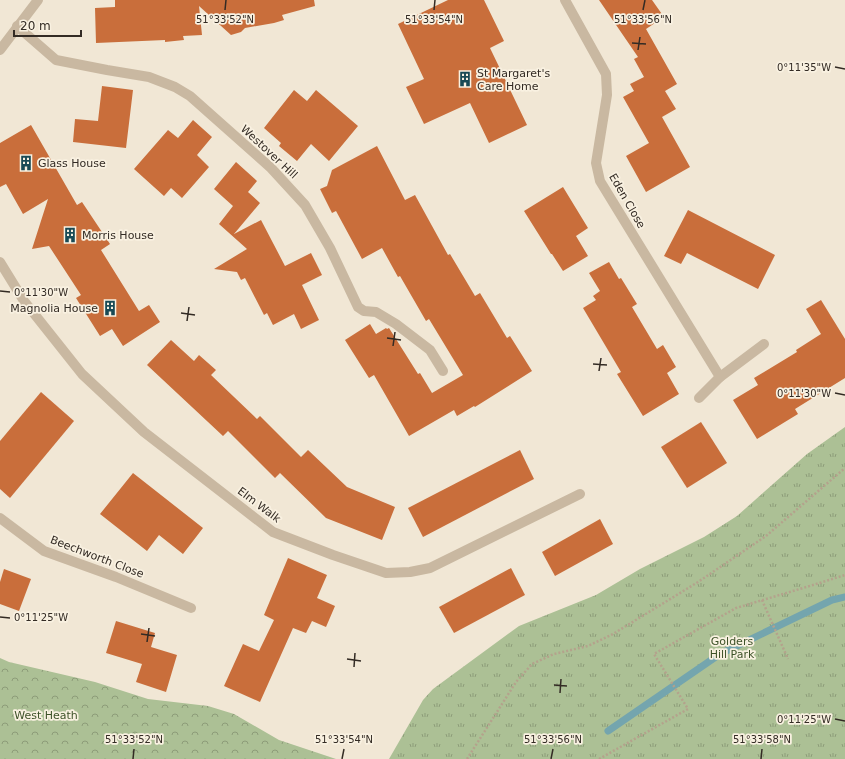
<svg xmlns="http://www.w3.org/2000/svg" width="845" height="759" viewBox="0 0 845 759" font-family="'DejaVu Sans',sans-serif">
<style>
.forest{fill:url(#forest-crowns)}
.park{fill:url(#park-tufts)}
.lines{fill:none;stroke-linecap:round;stroke-linejoin:round}
.stream{stroke:#74a5ae;stroke-width:7}
.building{fill:#c96e3b}
.path{stroke:#b4a28c;stroke-width:2.5;stroke-dasharray:2 2;stroke-linecap:butt}
.street{stroke:#c9b8a1;stroke-width:10}
.ticks{fill:none;stroke:#332b24;stroke-width:1.5}
.labels{text-anchor:middle;dominant-baseline:central;stroke-width:3.5;stroke-linejoin:round;paint-order:stroke}
.poi-label{font-size:11px;fill:#332b24;stroke:#f9f1e1;text-anchor:start}
.street-label{font-size:11px;fill:#332b24;stroke:#f9f1e1}
.park-label{font-size:11px;fill:#3d5228;stroke:#f9f1e1}
.ticks-label{font-size:10px;text-anchor:middle;fill:#332b24;stroke:#f9f1e1;stroke-width:3.5;stroke-linejoin:round;paint-order:stroke}
</style>
<defs>
<pattern id="forest-crowns" width="20" height="18" patternUnits="userSpaceOnUse"><rect width="20" height="18" fill="#acc095"/><path d="M2 6a3 3 0 1 1 6 0M12 15a3 3 0 1 1 6 0" fill="none" stroke="#8d9c79"/></pattern>
<pattern id="park-tufts" width="24" height="20" patternUnits="userSpaceOnUse"><rect width="24" height="20" fill="#acc095"/><path d="M3 7l-1-3M5 7V3M7 7l1-3M15 17l-1-3M17 17v-4M19 17l1-3" fill="none" stroke="#8d9c79"/></pattern>
</defs>
<rect width="100%" height="100%" fill="#f1e7d5"/>
<polygon class="forest" points="0,658 9,662 95,682 148,699 208,706 234,714 279,740 336,759 0,759"/>
<polygon class="park" points="845,427 845,759 389,759 423,700 433,689 519,626 596,595 640,569 704,537 737,516 807,454"/>
<g class="lines">
<polyline class="stream" points="608,731 720,654 832,600 845,597"/>
</g>
<g class="building">
<polygon points="115,0 314,0 315,6 282,15 284,20 274,23 245,28 241,32 231,35 199,6 202,35 183,36 184,40 165,42 165,40 96,43 95,8 115,7"/>
<polygon points="448,0 484,0 504,41 490,48 527,125 489,143 470,103 424,124 406,87 424,79 398,24"/>
<polygon points="599,0 652,0 664,17 646,29 677,84 665,91 676,109 662,117 690,167 646,192 626,156 649,143 623,97 634,91 630,84 644,77 634,59 638,57"/>
<polygon points="102,86 133,90 126,148 73,142 75,119 98,121"/>
<polygon points="294,90 307,101 316,90 358,126 329,161 311,144 297,161 279,146 281,143 264,128"/>
<polygon points="193,120 212,137 197,155 209,167 182,198 171,188 164,196 134,169 168,130 178,138"/>
<polygon points="31,125 77,205 82,202 110,244 101,250 139,311 149,305 160,322 123,346 112,329 100,336 76,298 81,295 49,246 32,249 48,199 23,214 6,184 0,187 0,143"/>
<polygon points="377,146 405,200 415,195 448,255 450,254 475,296 480,293 507,338 510,336 532,371 475,407 474,406 457,416 454,410 409,436 374,375 369,378 345,340 370,324 376,334 386,328 387,329 389,328 418,374 420,373 432,393 463,375 429,319 426,321 400,276 398,277 382,248 362,259 336,211 332,213 320,189 327,186 332,170"/>
<polygon points="236,162 257,181 248,192 260,203 234,234 261,220 285,266 311,253 322,275 302,285 319,320 301,329 294,314 273,325 267,313 264,315 245,278 241,280 237,272 214,269 247,249 219,224 233,206 214,189"/>
<polygon points="563,187 588,228 576,236 588,256 563,271 552,254 551,254 524,211"/>
<polygon points="688,210 775,255 758,289 687,253 681,264 664,256"/>
<polygon points="609,262 619,279 621,278 637,304 632,307 657,349 663,345 676,367 667,373 679,394 643,416 617,374 621,372 583,308 596,300 593,296 600,291 589,273"/>
<polygon points="821,300 845,339 845,378 795,409 798,414 757,439 733,400 758,385 754,378 797,352 796,350 821,334 806,309"/>
<polygon points="171,340 194,361 199,355 216,370 211,375 257,419 260,416 301,457 308,450 347,487 395,507 382,540 326,518 280,473 275,478 228,431 223,436 147,365"/>
<polygon points="41,392 74,421 10,498 0,489 0,441"/>
<polygon points="701,422 727,463 687,488 661,447"/>
<polygon points="520,450 534,479 423,537 408,508"/>
<polygon points="133,473 203,528 183,554 159,535 147,551 100,514"/>
<polygon points="600,519 613,544 555,576 542,552"/>
<polygon points="288,558 327,575 317,598 335,606 326,627 312,621 306,633 293,628 260,702 224,686 243,644 259,651 274,620 264,615"/>
<polygon points="511,568 525,595 454,633 439,607"/>
<polygon points="4,569 31,579 19,611 0,604 0,582"/>
<polygon points="116,621 155,633 151,647 177,655 166,692 136,682 142,664 106,653"/>
</g>
<g class="lines">
<g class="path">
<polyline points="762,600 788,659"/>
<polyline points="467,759 516,682 532,664 554,654 588,646 613,634 698,582 766,536 845,468"/>
<polyline points="599,759 688,709 654,654 736,608 813,585 845,575"/>
</g>
<g class="street">
<polyline points="565,0 606,74 607,95 596,163 600,181 720,377"/>
<polyline points="17,26 56,60 107,70 149,77 175,87 190,96 271,168 305,205 330,248 358,307 364,311 376,312 396,324 430,350 443,371"/>
<polyline points="0,50 38,0"/>
<polyline points="0,262 24,301 82,374 144,432 273,532 333,555 386,573 410,572 430,568 580,494"/>
<polyline points="699,398 720,377 764,344"/>
<polyline points="0,518 44,551 116,577 191,608"/>
</g>
</g>
<path class="ticks" d="M225,10l1,-10M434,10l1,-10M643,10l2,-10M632,43l14,1M638,50l2,-13M835,67l10,2M0,291l10,1M181,313l14,2M187,321l2,-14M387,338l14,2M393,346l2,-14M593,364l14,1M599,371l2,-13M835,393l10,2M0,617l10,1M141,634l14,2M147,642l2,-14M347,659l14,2M354,667l1,-14M554,685l13,1M560,693l1,-14M835,719l10,2M133,759l1,-10M342,759l2,-10M551,759l2,-10M761,759l1,-10"/>
<defs>
<g id="building-bare" transform="scale(1.2)"><path d="M-4-6H4V6H1V3H-1V6H-4ZM-2.5-4.3h1.7v1.8h-1.7ZM.8-4.3h1.7v1.8H.8ZM-2.5-1h1.7V.8h-1.7ZM.8-1h1.7V.8H.8Z" fill="#194a55" stroke="#f9f1e1" stroke-width="2.5" paint-order="stroke"/></g>
</defs>
<g fill-rule="evenodd">
<use href="#building-bare" x="465" y="79"/>
<use href="#building-bare" x="26" y="163"/>
<use href="#building-bare" x="70" y="235"/>
<use href="#building-bare" x="110" y="308"/>
</g>
<g class="labels">
<g class="poi-label">
<text x="477" y="73">St Margaret's<tspan x="477" dy="13">Care Home</tspan></text>
<text x="38" y="163">Glass House</text>
<text x="82" y="235">Morris House</text>
<text x="98" y="308" text-anchor="end">Magnolia House</text>
</g>
<g class="street-label">
<text transform="translate(269 152) rotate(43)">Westover Hill</text>
<text transform="translate(627 201) rotate(60)">Eden Close</text>
<text transform="translate(259 505) rotate(37)">Elm Walk</text>
<text transform="translate(97 557) rotate(21)">Beechworth Close</text>
</g>
<g class="park-label">
<text x="732" y="641">Golders<tspan x="732" dy="13">Hill Park</tspan></text>
<text x="46" y="715">West Heath</text>
</g>
</g>
<g class="ticks-label">
<text x="225" y="23">51°33'52"N</text>
<text x="434" y="23">51°33'54"N</text>
<text x="643" y="23">51°33'56"N</text>
<text x="804" y="71">0°11'35"W</text>
<text x="41" y="296">0°11'30"W</text>
<text x="804" y="397">0°11'30"W</text>
<text x="41" y="621">0°11'25"W</text>
<text x="804" y="723">0°11'25"W</text>
<text x="134" y="743">51°33'52"N</text>
<text x="344" y="743">51°33'54"N</text>
<text x="553" y="743">51°33'56"N</text>
<text x="762" y="743">51°33'58"N</text>
</g>
<path d="M14 30v6h67v-6" fill="none" stroke="#332b24" stroke-width="2"/>
<text x="20" y="30" font-size="12" fill="#332b24" stroke="#f9f1e1" stroke-width="3" paint-order="stroke">20 m</text>
</svg>
